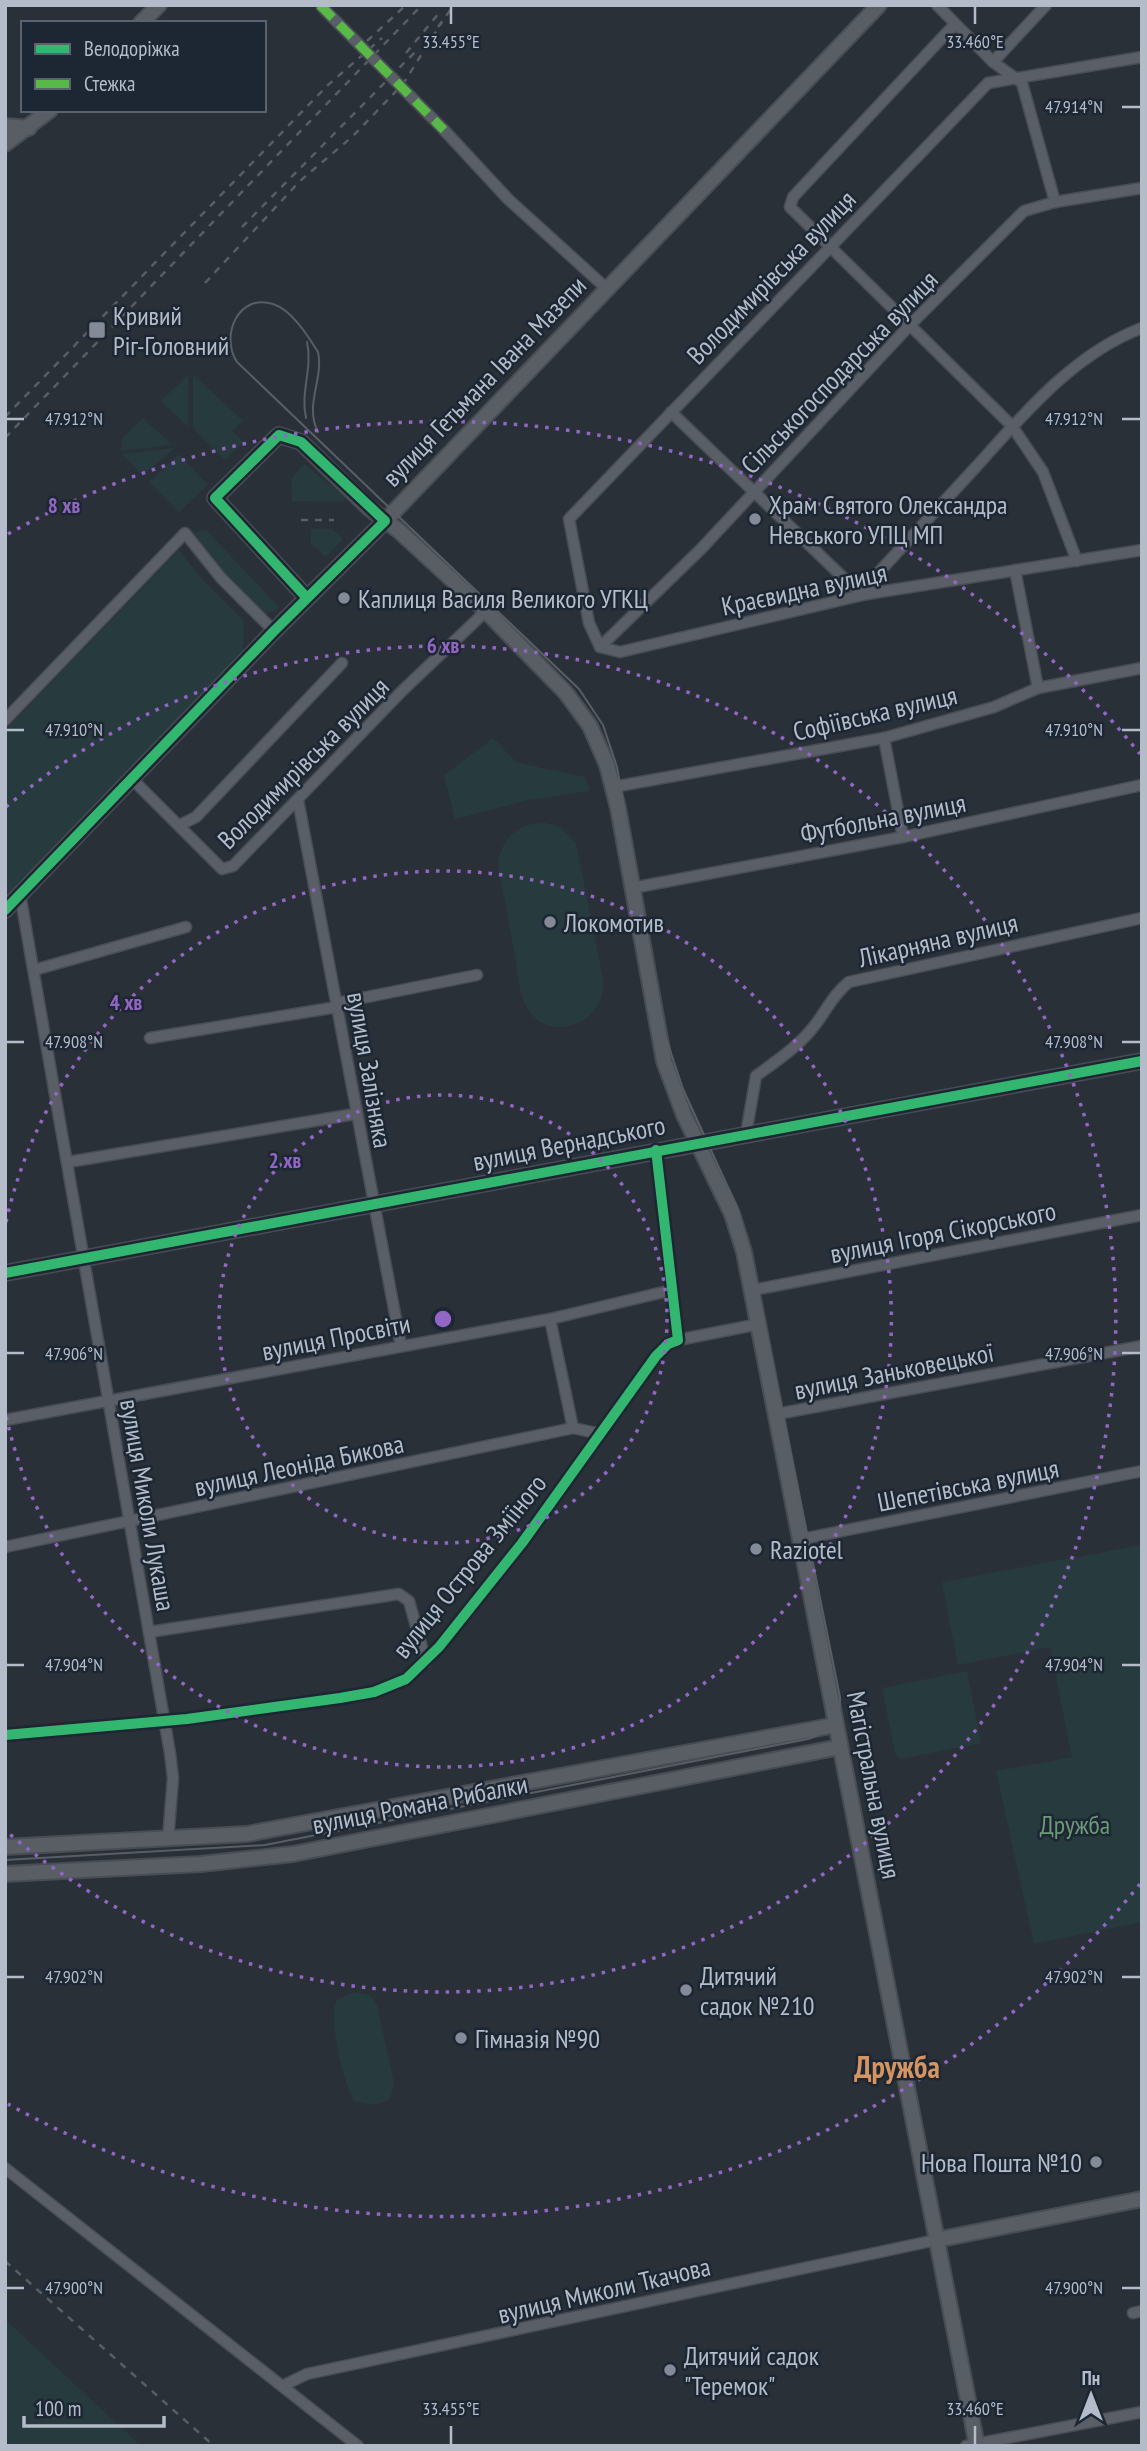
<svg xmlns="http://www.w3.org/2000/svg" width="1147" height="2451" viewBox="0 0 1147 2451" font-family="'PT Sans Narrow',sans-serif">
<style>
.green{fill:#273a3e}
.lines{fill:none;stroke-linecap:round;stroke-linejoin:round}
.street-casing{stroke:#484c53;stroke-width:13}
.secondary-casing{stroke:#484c53;stroke-width:18}
.street{stroke:#5a5e66;stroke-width:10}
.secondary{stroke:#595d64;stroke-width:14}
.tram{stroke:#595d64;stroke-width:2}
.rail{stroke:#595d64;stroke-width:2.5;stroke-dasharray:7 7;stroke-linecap:butt}
.street-bridge-casing{stroke:#484c53;stroke-width:13;stroke-linecap:butt}
.street-bridge{stroke:#5a5e66;stroke-width:10}
.quiet{stroke:#58b947;stroke-width:9;stroke-dasharray:18 9;stroke-linecap:butt}
.cycleway-casing{stroke:#1d2633;stroke-width:15}
.cycleway{stroke:#33b770;stroke-width:10}
.ticks{fill:none;stroke:#b4bcc9;stroke-width:2.5}
.ring{fill:none;stroke:#9266c3;stroke-width:3.5;stroke-dasharray:3.5 7}
.poi-dot{fill:#848b96;stroke:#1d2633;stroke-width:2.5}
.labels{text-anchor:middle;dominant-baseline:central;stroke-width:5;stroke-linejoin:round;paint-order:stroke}
.street-label{font-size:26px;fill:#b4bcc9;stroke:#1d2633}
.poi-label{font-size:26px;fill:#b4bcc9;stroke:#1d2633;text-anchor:start}
.park-label{font-size:26px;fill:#6b9a76;stroke:#1d2633}
.quarter-label{font-size:30px;font-weight:bold;fill:#d59563;stroke:#1d2633}
.ticks-label{font-size:18px;text-anchor:middle;fill:#b4bcc9;stroke:#1d2633;stroke-width:5;stroke-linejoin:round;paint-order:stroke}
.centre{fill:#9266c3;stroke:#1d2633;stroke-width:3.5}
.ring-label{font-size:21px;text-anchor:middle;font-weight:bold;fill:#9266c3;stroke:#1d2633;stroke-width:5;stroke-linejoin:round;paint-order:stroke}
</style>
<rect width="100%" height="100%" fill="#2a3038"/>
<g class="green">
<polygon points="193,374 243,421 232,431 244,442 225,460 193,428"/>
<polygon points="188,375 188,427 161,401"/>
<polygon points="143,418 172,445 121,451 123,437"/>
<polygon points="175,448 143,475 122,454"/>
<polygon points="179,454 208,485 179,512 149,482"/>
<polygon points="304,464 346,498 343,502 292,501 291,479"/>
<polygon points="311,529 332,529 343,539 326,557 311,544"/>
<polygon points="206,530 280,608 266,614 230,581 194,533"/>
<polygon points="179,550 198,575 244,621 243,651 5,899 5,730"/>
<path d="M492,739c12,6 15,17 27,24l66,14 5,14 -62,9 -73,19 -11,-44z"/>
<path d="M546,823l14,4 16,16 27,136c5,45 -57,69 -78,25 -6,-13 -7,-29 -9,-43 -6,-32 -12,-64 -18,-96 3,-27 20,-43 48,-42z"/>
<polygon points="1142,1545 1142,1922 1034,1944 996,1771 1072,1757 1050,1647 958,1665 942,1582"/>
<polygon points="967,1671 981,1743 900,1759 895,1753 882,1688"/>
<path d="M354,1992l16,3 7,10 17,78 -4,16 -14,6 -20,-3c-12,-11 -29,-88 -19,-102z"/>
<polygon points="5,2320 12,2326 141,2446 5,2446"/>
</g>
<g class="lines">
<g class="street-casing">
<g id="street">
<polyline points="937,5 993,62 1022,83 1055,202"/>
<polyline points="955,24 793,197 790,207 1012,426 1043,472 1077,561"/>
<polyline points="993,62 1046,5"/>
<polyline points="444,130 508,199 606,288"/>
<path d="M671,412l181,174 15,8 13,-23c31,-34 63,-68 95,-103 47,-52 99,-115 167,-140"/>
<polyline points="1015,570 1038,688"/>
<polyline points="600,647 589,623 569,519 988,83 1142,57"/>
<polyline points="600,647 701,549 910,325 1024,211 1055,202 1142,188"/>
<polyline points="600,647 620,652 867,594 1142,550"/>
<polyline points="5,720 185,533 221,578 274,631"/>
<polyline points="884,738 903,837"/>
<polyline points="131,778 222,869 233,866 401,692 486,611"/>
<polyline points="613,787 884,738 994,707 1038,688 1142,668"/>
<polyline points="298,800 401,1346"/>
<polyline points="180,825 196,817 342,663"/>
<polyline points="632,888 903,837 1142,785"/>
<polyline points="20,894 170,1753 173,1778 168,1840"/>
<polyline points="34,970 186,927"/>
<polyline points="337,1003 477,975"/>
<polyline points="150,1038 337,1007"/>
<path d="M746,1134l10,-58c19,-14 40,-28 55,-46 14,-16 21,-35 38,-48l293,-64"/>
<polyline points="68,1162 355,1114"/>
<polyline points="753,1290 1142,1215"/>
<polyline points="550,1319 573,1428"/>
<polyline points="678,1340 759,1324"/>
<polyline points="777,1414 1142,1346"/>
<polyline points="5,1420 550,1319 672,1290"/>
<polyline points="802,1539 1142,1471"/>
<polyline points="5,1547 573,1428 601,1434"/>
<polyline points="149,1632 399,1594 409,1601 426,1662"/>
<polyline points="5,1735 187,1719 340,1698 374,1692 406,1679 439,1647 522,1543 656,1356 668,1344 678,1340 656,1150"/>
<polyline points="5,2168 358,2446"/>
<polyline points="1133,2313 1142,2311"/>
<polyline points="282,2386 307,2374 936,2240"/>
<polyline points="966,2446 1142,2412"/>
</g>
</g>
<g class="secondary-casing">
<g id="secondary">
<polyline points="141,23 159,5"/>
<polyline points="5,126 29,128"/>
<polyline points="5,144 50,110"/>
<polyline points="307,598 215,498 279,435 301,442 369,508 398,530 486,611 566,693 590,726 607,765 618,808 664,1061 684,1115 732,1214 744,1252 977,2446"/>
<polyline points="5,910 274,631 385,521 879,5"/>
<polyline points="5,1273 1142,1061"/>
<polyline points="5,1847 247,1834 836,1725"/>
<polyline points="5,1874 201,1864 293,1854 840,1747"/>
<polyline points="936,2240 1142,2199"/>
</g>
</g>
<use href="#street" class="street"/>
<use href="#secondary" class="secondary"/>
<g class="tram">
<path d="M306,418c-6,-26 7,-50 1,-76"/>
<path d="M5,1860l260,-15 543,-106c23,-8 33,-17 32,-42l-89,-440 -14,-50 -54,-118 -20,-60 -46,-262 -14,-42 -24,-36 -342,-327c-17,-26 1,-69 36,-58 19,6 35,32 45,48 6,27 -14,53 0,80"/>
</g>
<g class="rail">
<polyline points="438,27 454,5"/>
<polyline points="367,41 406,5"/>
<polyline points="406,53 439,13"/>
<polyline points="242,227 419,48"/>
<polyline points="205,283 300,181 353,136 403,84 442,22"/>
<polyline points="5,417 328,85 382,38"/>
<polyline points="5,438 422,5"/>
<polyline points="301,520 334,520"/>
<polyline points="5,2261 214,2446"/>
</g>
<g class="street-bridge-casing">
<polyline id="street-bridge" points="320,5 444,130"/>
</g>
<use href="#street-bridge" class="street-bridge"/>
<polyline class="quiet" points="320,5 444,130"/>
<g class="cycleway-casing">
<g id="cycleway">
<polyline points="5,910 274,631 385,521 301,442 279,435 215,498 307,598"/>
<polyline points="5,1273 1142,1061"/>
<polyline points="5,1735 187,1719 340,1698 374,1692 406,1679 439,1647 522,1543 656,1356 668,1344 678,1340 656,1150"/>
</g>
</g>
<use href="#cycleway" class="cycleway"/>
</g>
<path class="ticks" d="M451,7v17M975,7v17M1122,107h18M7,419h17M1122,419h18M7,730h17M1122,730h18M7,1042h17M1122,1042h18M7,1353h17M1122,1353h18M7,1665h17M1122,1665h18M7,1977h17M1122,1977h18M7,2288h17M1122,2288h18M451,2426v18M975,2426v18"/>
<g class="ring">
<circle cx="443" cy="1319" r="224"/>
<path d="M6 1222A448 448 0 1 1 6 1416"/>
<path d="M6 807A673 673 0 1 1 6 1831"/>
<path d="M1140 1884A897 897 0 0 1 8 2104M8 534A897 897 0 0 1 1140 754"/>
</g>
<g class="poi-dot">
<rect x="88" y="321" width="18" height="18" rx="3.5"/>
<circle cx="755" cy="519" r="7"/>
<circle cx="344" cy="598" r="7"/>
<circle cx="550" cy="922" r="7"/>
<circle cx="756" cy="1549" r="7"/>
<circle cx="686" cy="1990" r="7"/>
<circle cx="461" cy="2038" r="7"/>
<circle cx="1096" cy="2162" r="7"/>
<circle cx="670" cy="2370" r="7"/>
</g>
<g class="labels">
<g class="street-label">
<text transform="translate(771 277) rotate(-46)">Володимирівська вулиця</text>
<text transform="translate(839 372) rotate(-46)">Сільськогосподарська вулиця</text>
<text transform="translate(484 381) rotate(-46)">вулиця Гетьмана Івана Мазепи</text>
<text transform="translate(804 589) rotate(-12)">Краєвидна вулиця</text>
<text transform="translate(875 713) rotate(-13)">Софіївська вулиця</text>
<text transform="translate(303 763) rotate(-45)">Володимирівська вулиця</text>
<text transform="translate(883 818) rotate(-11)">Футбольна вулиця</text>
<text transform="translate(938 940) rotate(-13)">Лікарняна вулиця</text>
<text transform="translate(370 1070) rotate(80)">вулиця Залізняка</text>
<text transform="translate(569 1143) rotate(-11)">вулиця Вернадського</text>
<text transform="translate(943 1232) rotate(-11)">вулиця Ігоря Сікорського</text>
<text transform="translate(336 1337) rotate(-11)">вулиця Просвіти</text>
<text transform="translate(894 1371) rotate(-11)">вулиця Заньковецької</text>
<text transform="translate(299 1465) rotate(-12)">вулиця Леоніда Бикова</text>
<text transform="translate(968 1485) rotate(-11)">Шепетівська вулиця</text>
<text transform="translate(148 1505) rotate(80)">вулиця Миколи Лукаша</text>
<text transform="translate(469 1566) rotate(-51)">вулиця Острова Зміїного</text>
<text transform="translate(874 1785) rotate(79)">Магістральна вулиця</text>
<text transform="translate(420 1804) rotate(-11)">вулиця Романа Рибалки</text>
<text transform="translate(604 2290) rotate(-13)">вулиця Миколи Ткачова</text>
</g>
<g class="poi-label">
<text x="113" y="315">Кривий<tspan x="113" dy="30">Ріг-Головний</tspan></text>
<text x="769" y="504">Храм Святого Олександра<tspan x="769" dy="30">Невського УПЦ МП</tspan></text>
<text x="358" y="598">Каплиця Василя Великого УГКЦ</text>
<text x="564" y="922">Локомотив</text>
<text x="770" y="1549">Raziotel</text>
<text x="700" y="1975">Дитячий<tspan x="700" dy="30">садок №210</tspan></text>
<text x="475" y="2038">Гімназія №90</text>
<text x="1082" y="2162" text-anchor="end">Нова Пошта №10</text>
<text x="684" y="2355">Дитячий садок<tspan x="684" dy="30">"Теремок"</tspan></text>
</g>
<g class="park-label">
<text x="1075" y="1824">Дружба</text>
</g>
<g class="quarter-label">
<text x="897" y="2066">Дружба</text>
</g>
</g>
<g class="ticks-label">
<text x="451" y="48">33.455°E</text>
<text x="975" y="48">33.460°E</text>
<text x="1074" y="113">47.914°N</text>
<text x="74" y="425">47.912°N</text>
<text x="1074" y="425">47.912°N</text>
<text x="74" y="736">47.910°N</text>
<text x="1074" y="736">47.910°N</text>
<text x="74" y="1048">47.908°N</text>
<text x="1074" y="1048">47.908°N</text>
<text x="74" y="1360">47.906°N</text>
<text x="1074" y="1360">47.906°N</text>
<text x="74" y="1671">47.904°N</text>
<text x="1074" y="1671">47.904°N</text>
<text x="74" y="1983">47.902°N</text>
<text x="1074" y="1983">47.902°N</text>
<text x="74" y="2294">47.900°N</text>
<text x="1074" y="2294">47.900°N</text>
<text x="451" y="2415">33.455°E</text>
<text x="975" y="2415">33.460°E</text>
</g>
<circle cx="443" cy="1319" r="10" class="centre"/>
<g class="ring-label">
<text x="64" y="513">8 хв</text>
<text x="443" y="653">6 хв</text>
<text x="126" y="1010">4 хв</text>
<text x="285" y="1168">2 хв</text>
</g>
<rect width="1147" height="2451" fill="none" stroke="#b4bcc9" stroke-width="14"/>
<rect x="21" y="21" width="245" height="91" fill="#1d2633" stroke="#59626f" stroke-width="2"/>
<rect x="35" y="44" width="35" height="10" fill="#33b770" stroke="#59626f" stroke-width="2"/>
<text x="84" y="56" font-size="21" fill="#b4bcc9">Велодоріжка</text>
<rect x="35" y="79" width="35" height="10" fill="#58b947" stroke="#59626f" stroke-width="2"/>
<text x="84" y="91" font-size="21" fill="#b4bcc9">Стежка</text>
<g transform="translate(1091 2395)" stroke="#1d2633" stroke-width="5" paint-order="stroke">
<path d="M0-5L12 26L0 18L-12 26Z" fill="#b4bcc9"/>
<text y="-10" font-size="19" font-weight="bold" text-anchor="middle" fill="#b4bcc9">Пн</text>
</g>
<path d="M24 2416v10h140v-10" fill="none" stroke="#b4bcc9" stroke-width="3.5"/>
<text x="35" y="2416" font-size="21" fill="#b4bcc9" stroke="#1d2633" stroke-width="5" paint-order="stroke">100 m</text>
</svg>
